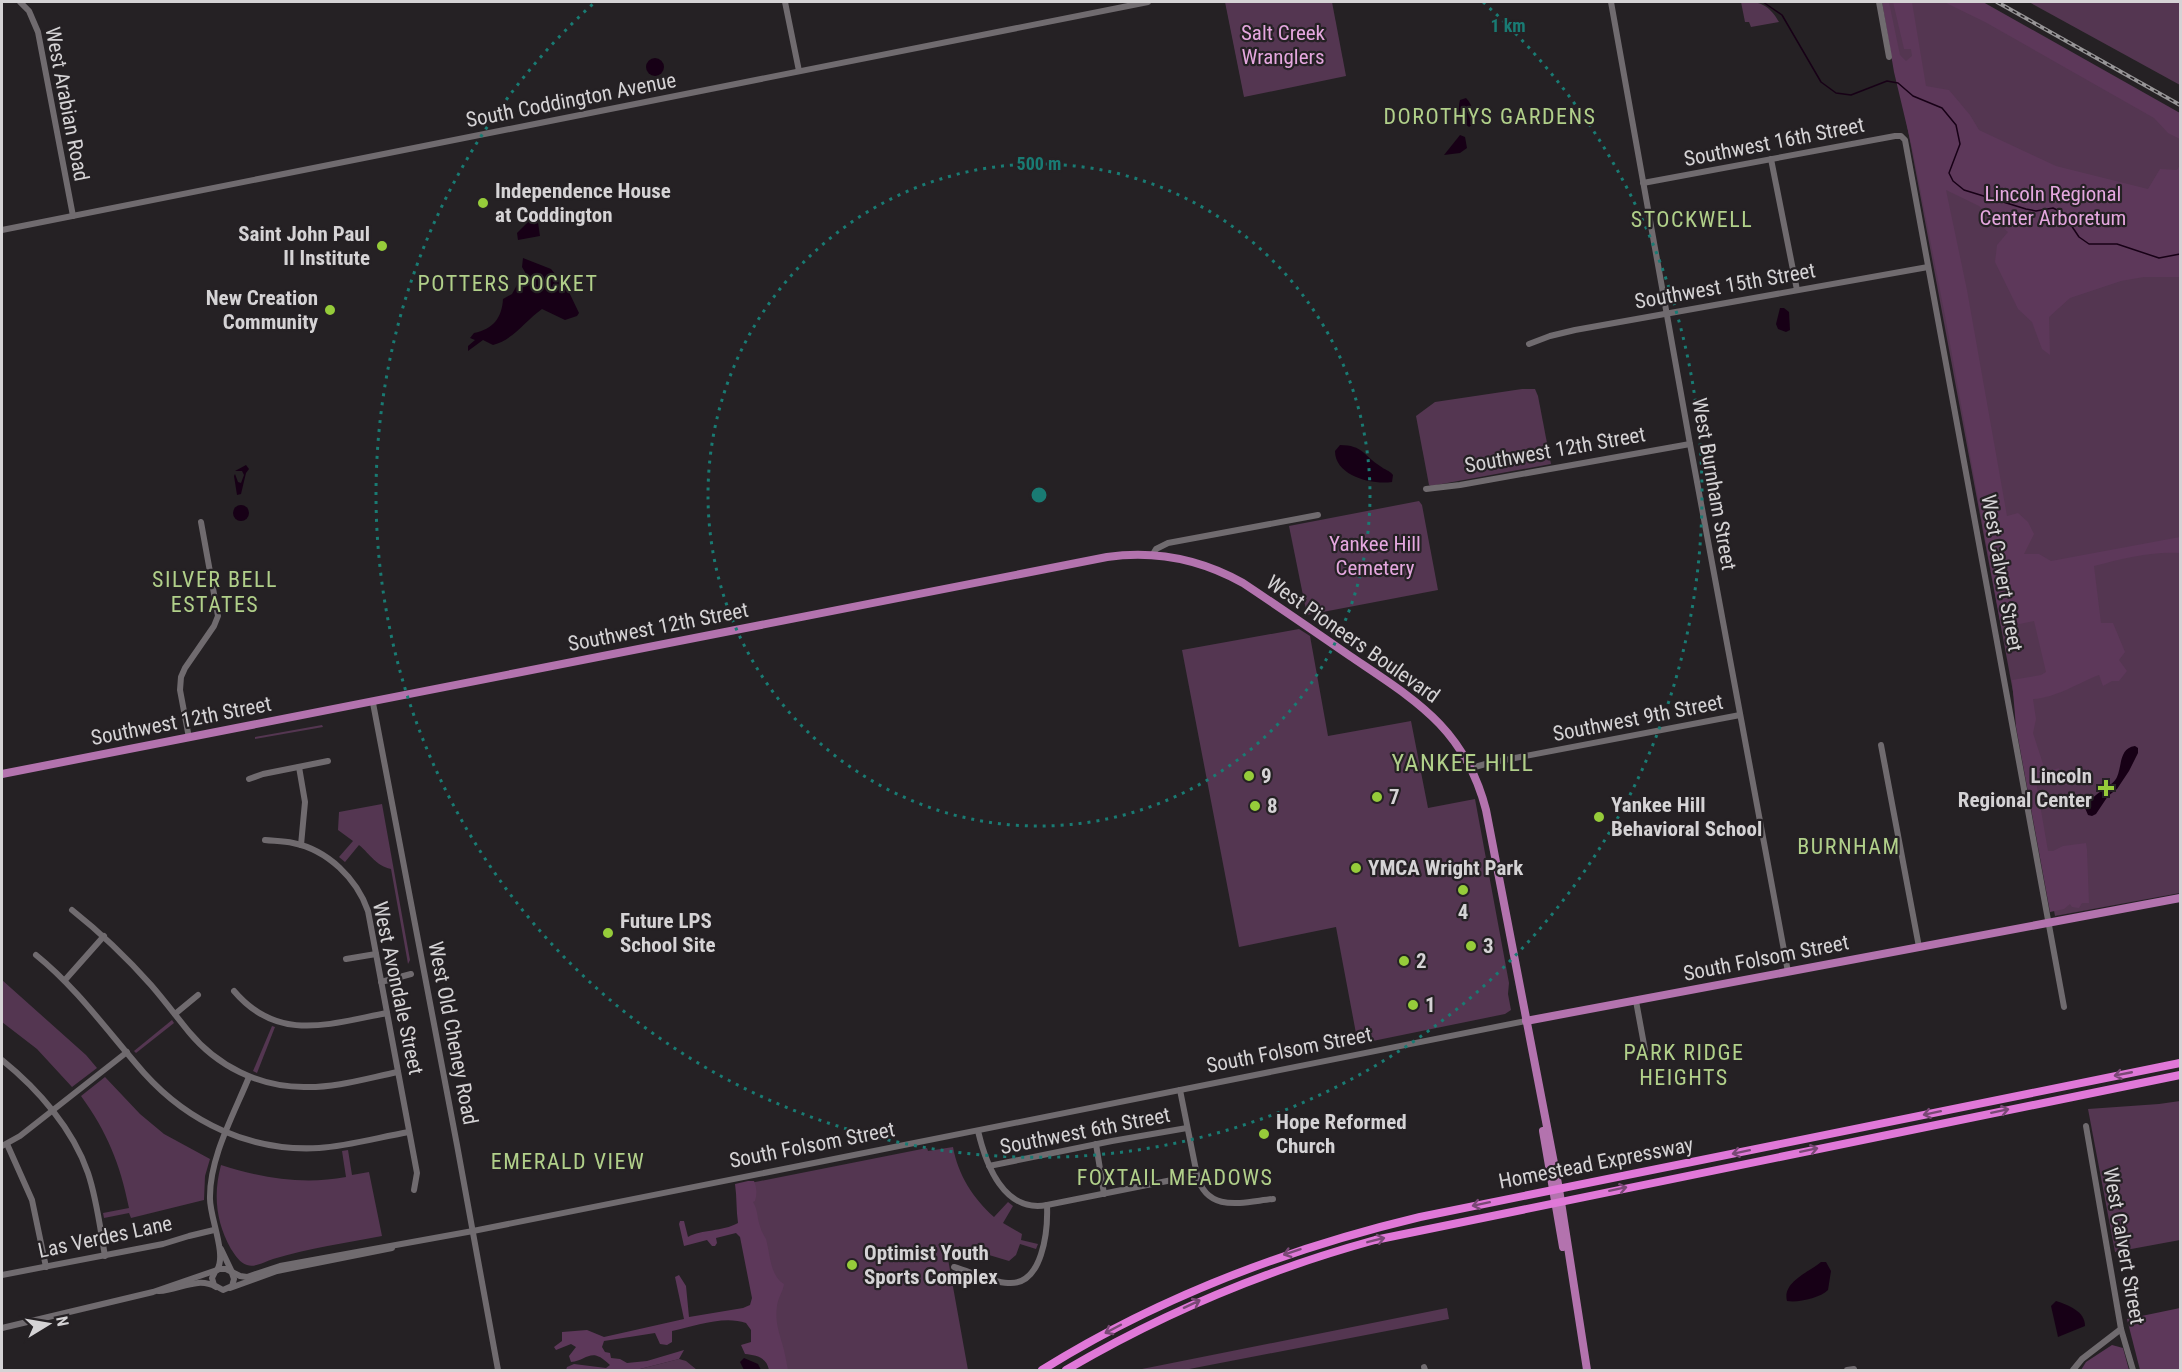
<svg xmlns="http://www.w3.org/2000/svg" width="2182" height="1372" viewBox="0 0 2182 1372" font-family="'Roboto Condensed',sans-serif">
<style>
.green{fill:#543651}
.forest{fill:#5d385a}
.water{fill:#170016}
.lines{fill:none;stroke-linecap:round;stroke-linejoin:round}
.stream{stroke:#170016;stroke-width:1.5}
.minor{stroke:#706b6f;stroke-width:6}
.major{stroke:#b373ae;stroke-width:8}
.highway{stroke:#e078d8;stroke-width:8}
.rail-casing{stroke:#979597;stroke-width:4}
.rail{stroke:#252124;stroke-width:1.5;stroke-dasharray:4.5;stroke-linecap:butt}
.oneway{stroke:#794875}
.ring{fill:none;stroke:#197b73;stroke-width:3;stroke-dasharray:3 6}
.poi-dot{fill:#96cc3a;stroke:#252124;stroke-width:2}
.labels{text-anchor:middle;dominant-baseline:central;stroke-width:4.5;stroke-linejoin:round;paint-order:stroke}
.park-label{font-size:21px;fill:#e5a7df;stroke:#252124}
.street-label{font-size:21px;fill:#d5d3d5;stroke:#252124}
.poi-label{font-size:21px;font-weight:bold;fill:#d5d3d5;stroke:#252124;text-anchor:start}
.neighbourhood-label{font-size:22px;letter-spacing:1.5px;fill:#b1d08a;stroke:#252124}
.quarter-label{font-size:24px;letter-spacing:1.5px;fill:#b1d08a;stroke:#252124}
.centre{fill:#197b73;stroke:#252124;stroke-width:3}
.ring-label{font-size:18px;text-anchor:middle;font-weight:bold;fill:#197b73;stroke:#252124;stroke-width:4.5;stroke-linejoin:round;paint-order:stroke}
</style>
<rect width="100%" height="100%" fill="#252124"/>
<g class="green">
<polygon points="1225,2 1332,2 1346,76 1244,97"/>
<path d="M1741,2c19,-1 28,3 38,20l-28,5 -2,-5h-4z"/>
<polygon points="1884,2 1954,2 2180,131 2180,893 2055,916"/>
<polygon points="2029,2 2180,2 2180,85"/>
<polygon points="1522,389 1535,389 1538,396 1551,464 1431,486 1429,485 1416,416 1435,402"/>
<polygon points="1419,501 1422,505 1438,590 1307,615 1289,526"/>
<polygon points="1299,629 1310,636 1328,736 1411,721 1428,808 1475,799 1509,983 1508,994 1511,1010 1505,1014 1358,1044 1336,927 1239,947 1182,650"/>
<polygon points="322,725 323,727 255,739 255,737"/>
<path d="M382,804l28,156 -2,4 -17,-95c-16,-4 -20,-14 -32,-24l-14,17 -6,-5 14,-16 -15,-11 1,-18z"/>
<polygon points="2,980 86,1055 97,1068 72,1087 37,1049 2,1022"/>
<polygon points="172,1020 174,1023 136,1053 134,1051"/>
<polygon points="272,1026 275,1027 257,1073 253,1071"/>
<path d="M105,1077l35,37 24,20 46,25 -5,17 -1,24 -73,18 -2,-5 -25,5 -1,-5 26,-5c-9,-45 -22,-76 -48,-112z"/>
<polygon points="2180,1101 2180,1240 2115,1252 2088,1109 2159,1104"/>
<path d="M953,1147c5,28 20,51 41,70l14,-15 5,4 -10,17 19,11 -1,6 17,4 -2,5 -16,-5 -4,11 -7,6 -50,-15 -5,14 -6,-1 20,111h-192l-36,-185 187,-37 1,3z"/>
<path d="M348,1150l4,25 17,-3 13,64c-36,7 -73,12 -109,23 -7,2 -18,9 -26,6 -7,-2 -12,-10 -16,-16 -15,-27 -18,-54 -10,-84 41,13 82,20 125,12l-4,-26z"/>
<polygon points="1447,1308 1449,1319 1184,1370 1137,1370"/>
<polygon points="679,1359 686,1361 697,1370 636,1370"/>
</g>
<g class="forest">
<path d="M1882,2h7l11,53 6,6 6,-5 -1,-7h-7l-11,-47h19l14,84 23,4 21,25 9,15 77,36 92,23 12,-20 17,1 3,-5v112h-36l-23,4 -51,17 -21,19 1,38 -8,-6 -10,-27 -14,-13 -23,-47 2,-17 11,-13 -29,-26 -33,-16 21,100 40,226 11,-3 10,9 6,12 -10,20h15l12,7 129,-24v16c-28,-2 -59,6 -86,13l7,57h12l12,29 -6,8 8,11 -8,10h-7l-9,5 -4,-11c-21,8 -43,23 -66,24l3,20 -3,14 11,34 5,4 10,-3 -1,12 -4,4 -6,-4 -1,3 -11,-2 12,70h5l10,-5 23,-3 1,7 2,53h-7l-3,5 -7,-1 -2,-3 -6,5 -14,3 -34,-185 -4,-47 29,-5 5,-3 -12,-51 -29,6 -4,-1 -56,-310 -32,-164 -19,-80z"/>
<polygon points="1944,2 1983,2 2180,113 2180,139 2168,133 2154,118 1985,22"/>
<path d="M748,1181h6c3,7 3,13 1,20l-2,1c5,8 4,16 7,24 1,5 4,9 6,13 4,14 4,37 18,45 -1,8 -6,13 -7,22 -2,14 1,23 5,37 3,9 4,18 6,27h-19c-2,-12 -12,-15 -24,-16l-4,-9 10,-3v-12l-5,-7c-22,-8 -51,3 -74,8v11l-5,3 -7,-1 -5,-11 -51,8 -2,6 3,5 5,1 1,5 9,1 7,4 20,-2 37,-11 -5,9 -43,11h-70l1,-3 7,-3 32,4 4,-3c-19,-19 -22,-5 -39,-3l-2,-6 7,-9 -5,-3 -15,6 -2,-3 8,-6v-9l25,-2 17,7 80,-18 -9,-42 4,-2 7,11 3,31 54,-9 7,-3 2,-7 -12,-61 -4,-4 -20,5 1,5 -2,3h-3l-5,-6 -23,6 -5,-22 1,-3h4l4,16c14,-8 34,-5 50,-14 -2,-13 -1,-26 -3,-39z"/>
<polygon points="2180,1308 2180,1370 2140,1370 2127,1319"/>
<polygon points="2112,1345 2123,1348 2129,1370 2081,1370 2086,1362"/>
</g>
<g class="water">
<circle cx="655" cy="67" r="9"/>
<path d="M1466,98c7,7 9,18 6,27l-3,2c-9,-6 -12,-17 -9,-27z"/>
<polygon points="1460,135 1465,137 1467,148 1460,153 1444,155"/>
<polygon points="530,220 538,222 540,236 518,240 517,233"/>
<path d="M523,258l28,11 17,21 11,23 -2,3 -12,4 -23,-11c-17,12 -29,31 -49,36l-10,-5 -15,11v-5l7,-6 -5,-2 4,-5c19,-4 28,-15 29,-34l9,-5 5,-9 12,-6 -7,-12z"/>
<polygon points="1780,308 1784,308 1789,312 1790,330 1786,332 1778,329 1776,324"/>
<path d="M1340,445c23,0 24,11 40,21 5,4 9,4 13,9l-1,7c-20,3 -57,-6 -57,-31z"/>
<polygon points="246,465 249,469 246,473 241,494 237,495 234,476 235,474 238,482 241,483 244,475 242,471 235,471"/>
<circle cx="241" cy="513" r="8"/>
<path d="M2135,746l3,2v5l-9,18 -12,18 -9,7 -12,18 -4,2 -4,-1 -3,-7c8,-16 28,-21 32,-31 5,-11 2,-29 18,-31z"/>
<path d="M1821,1262h5l5,9 -3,19c-8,8 -30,13 -41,11 -5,-19 22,-29 34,-39z"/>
<path d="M2056,1301c12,4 29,10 29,25l-27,11 -7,-31z"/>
<polygon points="744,1358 758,1364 761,1370 744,1370 740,1362"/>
</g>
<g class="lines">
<polyline class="stream" points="1763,2 1782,15 1821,82 1836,93 1851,95 1887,81 1898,83 1913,96 1942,108 1956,125 1960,144 1949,173 1953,181 1964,190 2026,209 2036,211 2053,208 2063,213 2079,237 2089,244 2117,244 2159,258 2180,254"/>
<g class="minor">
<polyline points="20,2 29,11 38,32 73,216"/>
<polyline points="785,2 799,71"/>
<polyline points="1611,2 1690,444 1788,972"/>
<polyline points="1879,2 1889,57"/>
<polyline points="1771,159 1797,290"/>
<polyline points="1643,183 1895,136 1901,136 1905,140 2064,1007"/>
<polyline points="2,230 1148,2"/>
<polyline points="1529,344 1550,336 1575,330 1928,267"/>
<polyline points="1426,489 1460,485 1690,444"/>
<polyline points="1153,554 1156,549 1168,543 1318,515"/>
<polyline points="373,703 457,1145 498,1370"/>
<polyline points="189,738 180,690 181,677 185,668 214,626 218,616 201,522"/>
<polyline points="1881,745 1919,947"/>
<polyline points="299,767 305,802 301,845"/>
<polyline points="1471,768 1489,763 1740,715"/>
<polyline points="249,779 263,774 328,761"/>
<path d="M265,840c9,1 19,1 28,3 35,7 64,36 75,68l49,262 -3,17"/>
<path d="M72,910c29,23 55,48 79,75 13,15 25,31 38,47 28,34 70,55 115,55 32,1 64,-9 94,-15"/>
<path d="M36,955c42,34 72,77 108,118 45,50 107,79 175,75 30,-2 61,-11 90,-16"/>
<polyline points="346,959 376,954"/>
<polyline points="65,980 104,936"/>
<polyline points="381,982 411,974"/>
<path d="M234,991c44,52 95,33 153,22"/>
<polyline points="1636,1001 1645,1050"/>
<polyline points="175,1014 198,995"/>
<path d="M2,1060c36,29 71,69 86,113 9,27 12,55 17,83"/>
<polyline points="1180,1090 1197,1175"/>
<polyline points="2086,1126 2121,1329 2133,1370"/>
<path d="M978,1131c8,34 26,82 69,74l150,-30c10,39 46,27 76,24"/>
<polyline points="7,1144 32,1200 46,1267"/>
<polyline points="1096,1144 1104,1194"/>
<polyline points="2,1146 20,1136 127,1052"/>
<polyline points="989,1166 1112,1141 1187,1128"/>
<polyline points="221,1249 232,1272"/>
<path d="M954,1267c17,5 36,15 54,16 35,3 40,-53 39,-78"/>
<path d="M217,1270c10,-15 -7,-52 -7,-71 -1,-41 24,-85 39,-122"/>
<polyline points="215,1272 212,1278 214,1285 223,1290 232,1286 234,1279 232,1273"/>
<polyline points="2,1275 163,1244 189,1236 214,1230"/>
<polyline points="230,1288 277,1271 392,1248"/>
<path d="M159,1291c20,-1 39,-15 57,-4"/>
<polyline points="2,1328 153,1292 220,1269 226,1269 240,1276 247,1277 280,1266 473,1231 1526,1021"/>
<polyline points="1424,1367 1425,1370"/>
<polyline points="1847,1370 1854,1369"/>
<polyline points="2073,1370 2082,1359 2121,1329"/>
</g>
<g class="major">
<path d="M2,774l1105,-217c49,-7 93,2 136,26 36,24 71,48 107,73 65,44 115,72 136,154l73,379 28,181"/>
<polyline points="1526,1021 2180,898"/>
<polyline points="1543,1131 1563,1247"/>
</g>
<g class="highway">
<path d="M1042,1370c117,-73 244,-121 378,-153l760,-154"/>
<path d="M1066,1370c97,-57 200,-100 309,-130l805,-165"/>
</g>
<g class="rail-casing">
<polyline id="rail" points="1997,2 2180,105"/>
</g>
<use href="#rail" class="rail"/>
</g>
<defs><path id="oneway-shaft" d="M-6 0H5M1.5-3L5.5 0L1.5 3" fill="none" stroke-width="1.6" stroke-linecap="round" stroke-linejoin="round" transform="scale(1.5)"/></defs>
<g class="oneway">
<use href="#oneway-shaft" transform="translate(2123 1074) rotate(169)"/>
<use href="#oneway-shaft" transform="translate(2000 1111) rotate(-12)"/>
<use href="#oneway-shaft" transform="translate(1932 1113) rotate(168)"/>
<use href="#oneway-shaft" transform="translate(1809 1150) rotate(-12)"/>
<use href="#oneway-shaft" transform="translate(1741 1152) rotate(168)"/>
<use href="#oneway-shaft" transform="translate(1618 1189) rotate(-12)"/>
<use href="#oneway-shaft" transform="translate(1481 1204) rotate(168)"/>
<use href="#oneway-shaft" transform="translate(1376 1240) rotate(-14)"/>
<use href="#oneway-shaft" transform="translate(1292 1252) rotate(162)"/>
<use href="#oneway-shaft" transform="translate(1192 1304) rotate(-25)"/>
<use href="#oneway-shaft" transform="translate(1113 1329) rotate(152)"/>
</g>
<g class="ring">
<circle cx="1039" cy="495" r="331"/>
<path d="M1483 2A663 663 0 1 1 595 2"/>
</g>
<g class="poi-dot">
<circle cx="483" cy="203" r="6"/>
<circle cx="382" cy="246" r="6"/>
<circle cx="330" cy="310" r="6"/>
<circle cx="1249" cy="776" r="6"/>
<path d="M2103 779h6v6h6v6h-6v6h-6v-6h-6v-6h6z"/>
<circle cx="1377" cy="797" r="6"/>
<circle cx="1255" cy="806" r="6"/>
<circle cx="1599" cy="817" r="6"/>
<circle cx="1356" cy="868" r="6"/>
<circle cx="1463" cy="890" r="6"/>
<circle cx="608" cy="933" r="6"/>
<circle cx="1471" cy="946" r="6"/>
<circle cx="1404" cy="961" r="6"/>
<circle cx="1413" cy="1005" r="6"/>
<circle cx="1264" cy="1134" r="6"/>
<circle cx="852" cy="1265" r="6"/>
</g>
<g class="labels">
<g class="park-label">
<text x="1283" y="33">Salt Creek<tspan x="1283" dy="24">Wranglers</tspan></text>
<text x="2053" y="194">Lincoln Regional<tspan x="2053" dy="24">Center Arboretum</tspan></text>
<text x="1375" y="544">Yankee Hill<tspan x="1375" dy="24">Cemetery</tspan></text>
</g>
<g class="street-label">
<text transform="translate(571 100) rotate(-11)">South Coddington Avenue</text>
<text transform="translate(67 104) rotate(79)">West Arabian Road</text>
<text transform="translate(1774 142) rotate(-11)">Southwest 16th Street</text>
<text transform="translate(1725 286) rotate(-10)">Southwest 15th Street</text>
<text transform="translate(1555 450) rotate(-10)">Southwest 12th Street</text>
<text transform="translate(1714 484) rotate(80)">West Burnham Street</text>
<text transform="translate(2002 573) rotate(80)">West Calvert Street</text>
<text transform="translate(658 627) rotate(-11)">Southwest 12th Street</text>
<text transform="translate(1353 639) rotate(35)">West Pioneers Boulevard</text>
<text transform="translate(1638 718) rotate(-11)">Southwest 9th Street</text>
<text transform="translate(181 721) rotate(-11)">Southwest 12th Street</text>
<text transform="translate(1766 958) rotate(-11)">South Folsom Street</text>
<text transform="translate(398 988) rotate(78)">West Avondale Street</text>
<text transform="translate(453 1033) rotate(79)">West Old Cheney Road</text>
<text transform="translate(1289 1050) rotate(-11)">South Folsom Street</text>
<text transform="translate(1085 1131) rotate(-11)">Southwest 6th Street</text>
<text transform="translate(812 1145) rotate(-11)">South Folsom Street</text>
<text transform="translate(1596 1163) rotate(-11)">Homestead Expressway</text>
<text transform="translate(105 1237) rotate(-12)">Las Verdes Lane</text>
<text transform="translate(2124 1246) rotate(80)">West Calvert Street</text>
</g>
<g class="poi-label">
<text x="495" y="191">Independence House<tspan x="495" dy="24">at Coddington</tspan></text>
<text x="370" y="234" text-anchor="end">Saint John Paul<tspan x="370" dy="24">II Institute</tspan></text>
<text x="318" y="298" text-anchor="end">New Creation<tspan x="318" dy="24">Community</tspan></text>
<text x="1261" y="776">9</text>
<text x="2092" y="776" text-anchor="end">Lincoln<tspan x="2092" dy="24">Regional Center</tspan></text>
<text x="1389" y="797">7</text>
<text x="1611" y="805">Yankee Hill<tspan x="1611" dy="24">Behavioral School</tspan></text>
<text x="1267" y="806">8</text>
<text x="1368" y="868">YMCA Wright Park</text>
<text x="1463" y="912" text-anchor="middle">4</text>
<text x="620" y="921">Future LPS<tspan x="620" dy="24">School Site</tspan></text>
<text x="1483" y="946">3</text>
<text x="1416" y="961">2</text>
<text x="1425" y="1005">1</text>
<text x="1276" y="1122">Hope Reformed<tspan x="1276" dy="24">Church</tspan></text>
<text x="864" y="1253">Optimist Youth<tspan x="864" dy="24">Sports Complex</tspan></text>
</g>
<g class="neighbourhood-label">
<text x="1490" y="116">DOROTHYS GARDENS</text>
<text x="1692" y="219">STOCKWELL</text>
<text x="508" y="283">POTTERS POCKET</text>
<text x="215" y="579">SILVER BELL<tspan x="215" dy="25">ESTATES</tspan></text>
<text x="1849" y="846">BURNHAM</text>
<text x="1684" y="1052">PARK RIDGE<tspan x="1684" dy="25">HEIGHTS</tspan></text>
<text x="568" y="1161">EMERALD VIEW</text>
<text x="1175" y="1177">FOXTAIL MEADOWS</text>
</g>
<g class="quarter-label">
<text x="1463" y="763">YANKEE HILL</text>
</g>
</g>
<circle cx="1039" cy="495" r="9" class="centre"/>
<g class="ring-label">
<text x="1508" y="32">1 km</text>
<text x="1039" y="170">500 m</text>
</g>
<rect width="2182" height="1372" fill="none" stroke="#d5d3d5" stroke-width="6"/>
<g transform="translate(48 1324) rotate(79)" stroke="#252124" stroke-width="4.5" paint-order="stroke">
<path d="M0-4.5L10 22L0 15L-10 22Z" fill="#d5d3d5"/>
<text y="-9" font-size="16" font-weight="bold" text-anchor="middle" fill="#d5d3d5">N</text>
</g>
</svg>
